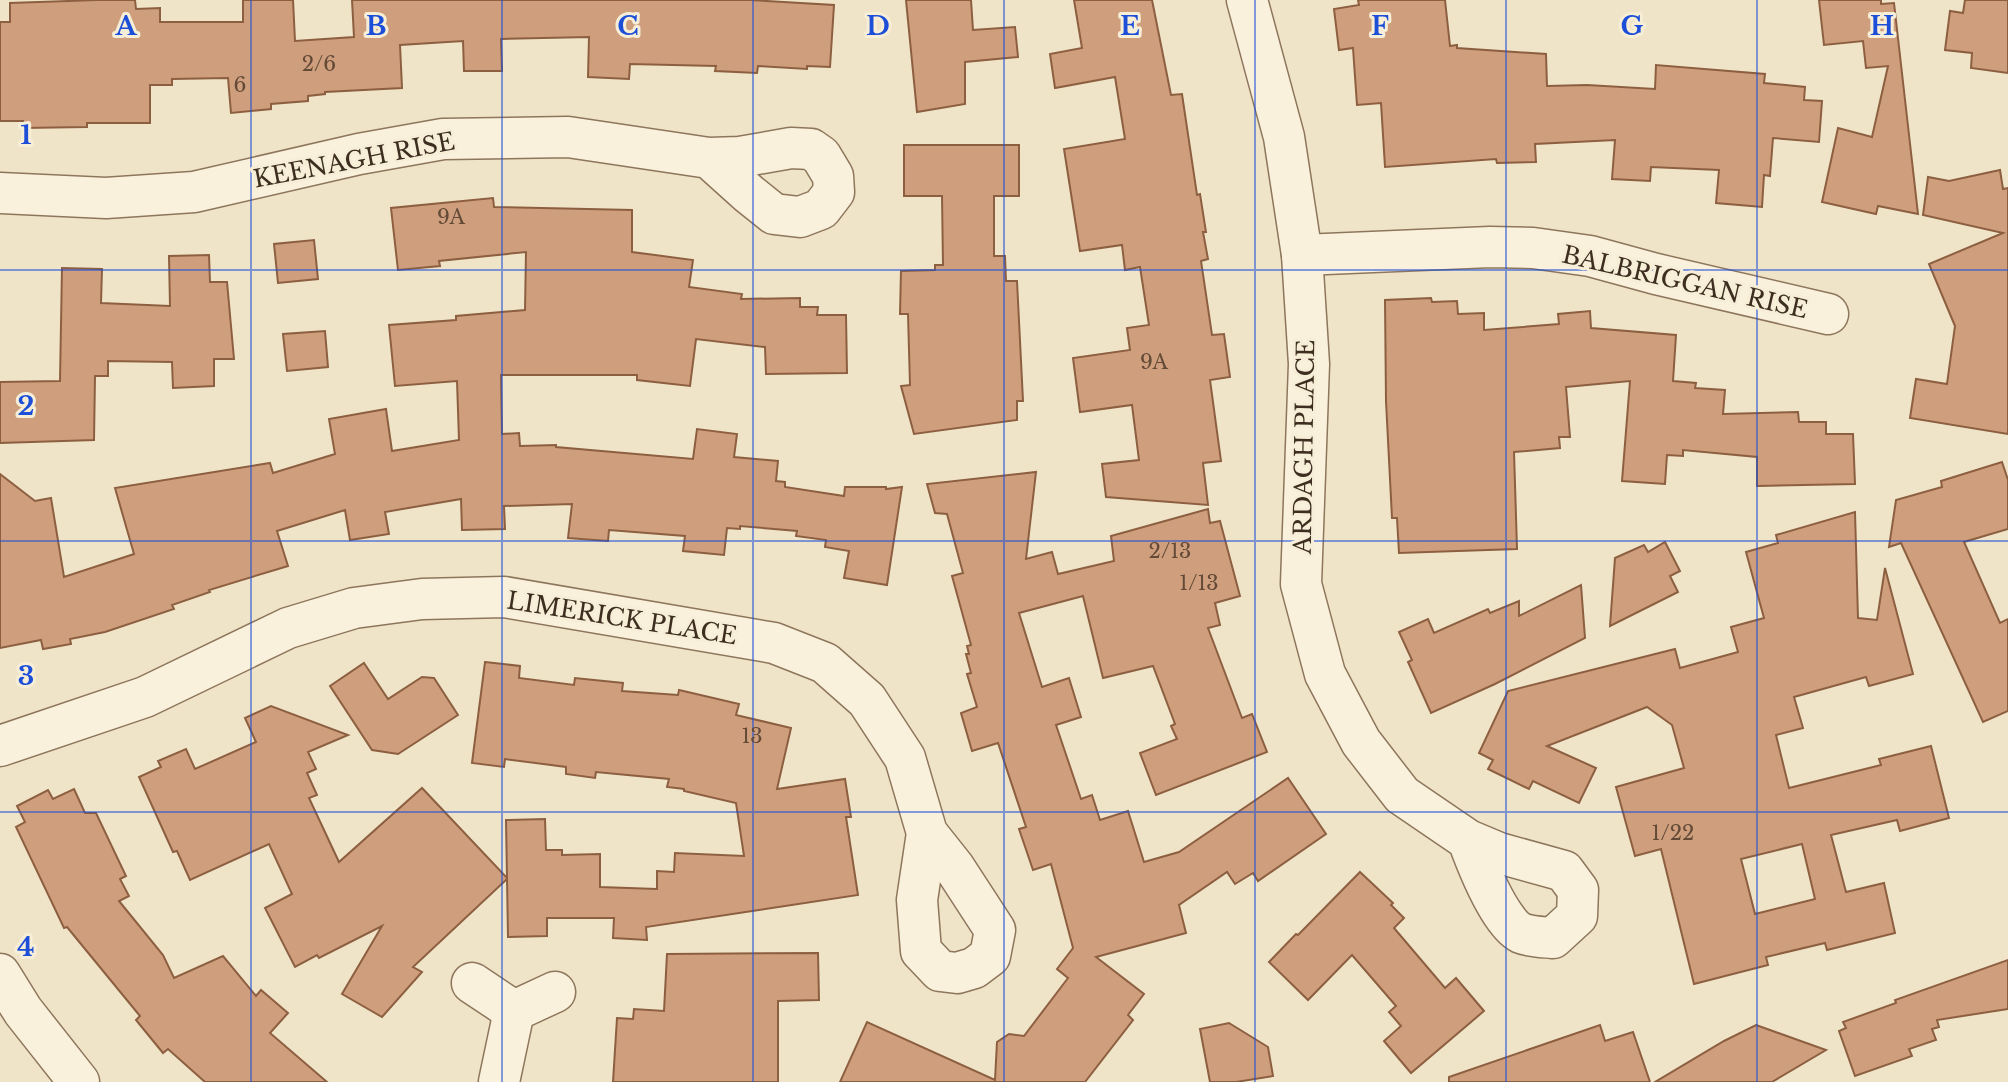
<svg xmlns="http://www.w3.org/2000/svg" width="2008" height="1082" viewBox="0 0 2008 1082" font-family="'Libre Baskerville',serif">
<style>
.building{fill:#cf9f7d;stroke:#8d5f41;stroke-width:2;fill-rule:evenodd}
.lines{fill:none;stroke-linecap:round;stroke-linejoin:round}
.minor-casing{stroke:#8d765c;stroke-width:43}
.minor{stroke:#faf1dc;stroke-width:40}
.grid{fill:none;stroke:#1d4ed8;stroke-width:2;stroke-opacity:0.55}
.labels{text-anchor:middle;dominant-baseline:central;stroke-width:6;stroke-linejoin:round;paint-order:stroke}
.number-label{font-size:20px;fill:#624a37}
.street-label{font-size:24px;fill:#3d2e20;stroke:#f7eed8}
.grid-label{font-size:26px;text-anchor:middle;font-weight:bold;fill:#1d4ed8;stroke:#f7eed8;stroke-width:6;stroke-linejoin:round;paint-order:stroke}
</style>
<rect width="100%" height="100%" fill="#f0e4c8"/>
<g class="building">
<polygon points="97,0 135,0 136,9 160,8 160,22 243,22 243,0 293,0 295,41 354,37 352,0 750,0 834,5 830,67 807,66 807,69 758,66 757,73 715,71 716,66 630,64 629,79 588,77 589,37 501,39 502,71 464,71 463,41 400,45 402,88 325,92 325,94 308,96 308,101 271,104 271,109 231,113 228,78 172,79 172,85 150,85 150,123 87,123 87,127 23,128 23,121 0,121 0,22 10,22 10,3"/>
<polygon points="906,0 971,0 973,30 1015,27 1018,57 965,62 965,104 917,112"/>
<polygon points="1074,0 1152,0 1171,95 1182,94 1197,195 1200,194 1206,232 1203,232 1208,259 1201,261 1212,335 1224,334 1230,377 1210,380 1221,461 1203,463 1208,505 1106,497 1102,464 1139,460 1132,405 1080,412 1073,358 1130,350 1127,328 1149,325 1140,267 1125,270 1122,245 1080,251 1064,149 1125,139 1115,77 1055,88 1050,54 1082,48"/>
<polygon points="1358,0 1445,0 1450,46 1457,45 1457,48 1546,54 1547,86 1587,85 1655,89 1656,65 1765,74 1764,83 1805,87 1804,100 1822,101 1819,142 1773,138 1770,176 1764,175 1762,207 1716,203 1719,170 1651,167 1650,181 1612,179 1615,140 1535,144 1536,162 1497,163 1496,159 1385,167 1381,103 1357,105 1353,48 1339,50 1334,9 1359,5"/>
<polygon points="1819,0 1881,0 1881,4 1894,3 1918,214 1878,206 1876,214 1822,202 1838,128 1872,137 1888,66 1866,68 1863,41 1824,45"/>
<polygon points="1965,0 2008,0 2008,73 1971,68 1972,53 1945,50 1950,11 1963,13"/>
<polygon points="904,145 1019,145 1019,196 994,196 994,256 1005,256 1006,281 1017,281 1023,401 1017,401 1017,420 914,434 901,386 910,385 908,314 900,314 901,271 935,270 935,265 943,265 942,196 904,196"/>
<polygon points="2000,170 2003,189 2008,188 2008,434 1910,418 1916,379 1947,384 1955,326 1929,264 2003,233 1923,215 1928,177 1949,181"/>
<polygon points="493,198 494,207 632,210 632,252 693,260 689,287 742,294 741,299 800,298 800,307 818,307 817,315 846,315 847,373 766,374 765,347 696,339 690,386 637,380 637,375 501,375 502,434 519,433 520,446 556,445 556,447 693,459 697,429 737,434 734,457 778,461 776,481 785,482 785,487 844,496 845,487 886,487 886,489 902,487 887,585 844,578 849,551 825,547 826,540 796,536 797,531 740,526 740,529 727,528 724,555 683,551 685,536 609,530 608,541 568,538 572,504 504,506 505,529 462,530 461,499 385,512 389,534 350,540 345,510 277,531 288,566 209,590 210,592 172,605 174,609 105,632 70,639 71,644 43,649 41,640 0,648 0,474 35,501 51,498 64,577 134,554 115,488 270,463 273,473 335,454 329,419 386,409 392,451 459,440 457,381 395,386 389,325 456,320 456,316 525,310 526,252 439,261 440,266 398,270 391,208"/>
<polygon points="314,240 318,279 278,283 274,244"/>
<polygon points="209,255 210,282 227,282 234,359 214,359 214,386 173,388 172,362 108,361 108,376 95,376 94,440 0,443 0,382 60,381 62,268 102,269 101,303 170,306 169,256"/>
<polygon points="1431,298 1432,302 1457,301 1458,314 1484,313 1484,330 1559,324 1558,314 1590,311 1591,328 1676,335 1673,381 1696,383 1695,388 1725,390 1723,414 1798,412 1799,422 1826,422 1826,434 1853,434 1855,484 1757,486 1757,457 1683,450 1683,456 1667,455 1665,484 1622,481 1630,381 1566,387 1570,437 1559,437 1560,448 1514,452 1517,549 1399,553 1397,518 1392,518 1386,401 1385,300"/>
<polygon points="325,331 328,367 287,371 283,334"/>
<polygon points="2002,462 2008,480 2008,529 1964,542 2000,623 2008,619 2008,711 1983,722 1901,543 1889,547 1896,500 1942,487 1941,481"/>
<polygon points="1036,472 1026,559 1052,552 1058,574 1114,561 1111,536 1208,509 1210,523 1220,521 1240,596 1215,603 1220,625 1208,628 1242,718 1252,714 1267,752 1156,795 1140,753 1177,739 1171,726 1175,724 1153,666 1103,678 1083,596 1019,613 1042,687 1069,678 1081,717 1056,725 1081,799 1092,795 1100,820 1128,811 1144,862 1179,852 1288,778 1326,834 1258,881 1253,873 1235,884 1227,872 1179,905 1186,933 1096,957 1144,994 1128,1015 1133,1020 1085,1082 840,1082 867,1022 995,1080 997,1042 1009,1034 1024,1036 1068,978 1057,969 1073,948 1051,864 1033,870 1019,829 1026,827 998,743 972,751 961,713 977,707 967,674 971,673 966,654 969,654 967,646 971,645 952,576 963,573 947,514 935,513 927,484"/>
<path d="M1855,512l3,106 19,2 8,-52 28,106 -44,12 -3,-9 -72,20 9,31 -27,7 13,53 92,-23 -2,-6 52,-13 18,72 -49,13 -3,-11 -66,15 15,57 38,-9 11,50 -68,17 -2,-7 -59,14 2,8 -74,19 -33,-135 -26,7 -19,-69 68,-19 -12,-43 -25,-18 -100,39 49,22 -17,35 -46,-22 -4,8 -41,-20 5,-9 -14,-7 29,-62 167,-42 5,19 58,-16 -7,-25 33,-9 -18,-66 32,-9 -2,-8zM1802,844l13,55 -60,15 -14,-55z"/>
<polygon points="1665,542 1680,571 1670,576 1678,592 1610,626 1615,558 1644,545 1648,552"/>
<polygon points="1581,585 1585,638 1495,684 1431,713 1408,662 1412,660 1399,632 1428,619 1434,633 1488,609 1490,613 1519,601 1519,616"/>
<polygon points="485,662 520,666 519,678 574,685 575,678 623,683 622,691 678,695 679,690 739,704 736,715 791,728 777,789 845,779 851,817 846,817 858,895 646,927 647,940 613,938 614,918 547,918 547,936 508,937 507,879 413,967 422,972 382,1017 342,994 382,926 319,958 317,955 295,967 265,908 292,894 269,844 190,880 177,851 173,852 139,777 161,767 158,761 186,749 195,769 256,742 245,718 271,706 348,735 308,752 316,769 307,773 317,795 309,798 339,862 422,788 507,878 506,820 545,819 546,850 562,850 562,855 600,854 600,887 657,889 657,871 674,872 675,853 744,856 736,803 684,791 684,789 667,787 669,779 596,772 595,778 566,774 566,767 505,759 504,767 472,763"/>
<polygon points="364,663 388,699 422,677 434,678 458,715 398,754 372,750 330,686"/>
<polygon points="74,789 85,813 96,813 126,876 120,879 129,896 119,901 163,955 174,978 223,956 256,996 261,990 288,1013 270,1033 327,1082 205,1082 168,1049 163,1053 136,1020 140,1016 67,927 64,928 16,827 25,822 17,806 48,790 53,799"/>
<polygon points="1360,872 1393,903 1391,905 1404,918 1394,928 1445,988 1456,978 1484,1011 1411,1073 1384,1041 1401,1026 1389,1012 1396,1006 1352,955 1308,1000 1269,962 1296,934 1298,935"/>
<polygon points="818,953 819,1000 778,1001 778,1082 613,1082 617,1018 633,1019 634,1009 664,1011 667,954"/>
<polygon points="2008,960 2008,1009 1937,1020 1939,1027 1932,1029 1936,1040 1909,1049 1912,1056 1855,1076 1839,1031 1846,1028 1843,1022 1896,1003 1895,1000"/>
<polygon points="1229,1023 1268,1047 1273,1076 1236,1082 1210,1082 1200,1029"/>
<polygon points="1600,1025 1605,1041 1633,1032 1650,1082 1449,1082 1449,1077"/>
<polygon points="1756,1025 1826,1050 1772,1082 1655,1082 1724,1041"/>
</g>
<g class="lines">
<g class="minor-casing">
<g id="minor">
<path d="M1247,0l37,137 18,118 7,109 -8,220 24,90 36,68 41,53 66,45 31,13 65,18 14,19 -1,26 -24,22c-10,-1 -23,-1 -32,-5 -21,-10 -45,-71 -53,-93"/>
<polyline points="0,193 106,198 194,192 359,154 443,139 568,137 709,158 740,157 791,148 811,149 821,156 833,176 834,192 821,209 800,217 774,214 749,194 709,158"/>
<polyline points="1302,255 1490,247 1533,248 1590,256 1656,274 1828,314"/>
<polyline points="0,746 145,697 288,628 354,608 422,599 504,597 774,643 825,663 867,700 905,758 927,833 954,867 995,930 990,956 974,968 957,973 940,971 921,951 917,900 927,833"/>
<polyline points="0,974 23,1011 79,1082"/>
<polyline points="472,983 514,1011"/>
<polyline points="499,1082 514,1011 555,992"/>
</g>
</g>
<use href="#minor" class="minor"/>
</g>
<path class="grid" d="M251,0v1082M502,0v1082M753,0v1082M1004,0v1082M1255,0v1082M1506,0v1082M1757,0v1082M0,270h2008M0,541h2008M0,812h2008"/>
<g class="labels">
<g class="number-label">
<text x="319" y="64">2/6</text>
<text x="240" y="85">6</text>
<text x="451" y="217">9A</text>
<text x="1154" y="362">9A</text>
<text x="1170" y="551">2/13</text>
<text x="1199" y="583">1/13</text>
<text x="752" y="736">13</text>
<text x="1673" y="833">1/22</text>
</g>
<g class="street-label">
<text transform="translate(354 160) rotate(-11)">KEENAGH RISE</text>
<text transform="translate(1685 282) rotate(13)">BALBRIGGAN RISE</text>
<text transform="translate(1304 447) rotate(-89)">ARDAGH PLACE</text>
<text transform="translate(622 618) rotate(9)">LIMERICK PLACE</text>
</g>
</g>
<g class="grid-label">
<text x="126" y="35">A</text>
<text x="376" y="35">B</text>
<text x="628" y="35">C</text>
<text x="878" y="35">D</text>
<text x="1130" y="35">E</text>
<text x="1380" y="35">F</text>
<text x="1632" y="35">G</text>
<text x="1882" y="35">H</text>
<text x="26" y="144">1</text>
<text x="26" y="415">2</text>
<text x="26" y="685">3</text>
<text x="26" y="956">4</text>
</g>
</svg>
